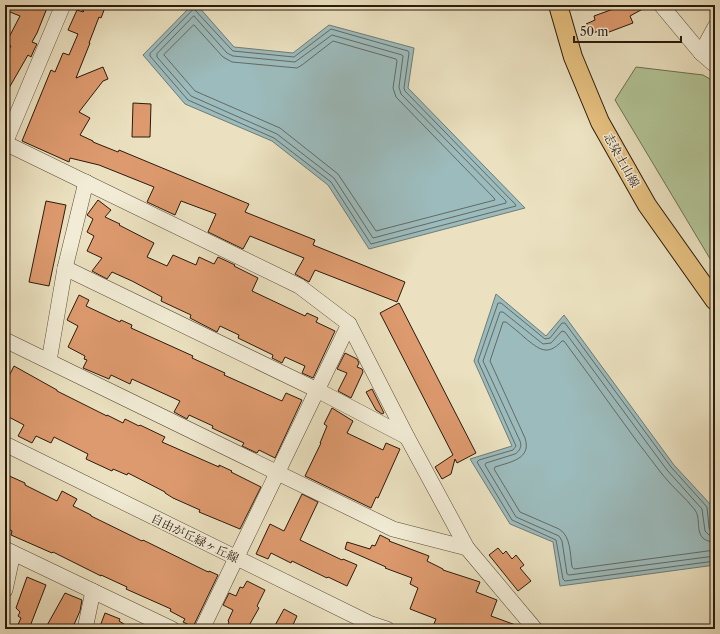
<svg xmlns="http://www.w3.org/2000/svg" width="720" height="634" viewBox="0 0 720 634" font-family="'Libre Caslon Text','Noto Serif JP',serif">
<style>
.green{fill:#b2c496;stroke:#6e6f51}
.water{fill:#9cbbbc;stroke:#6f7b76}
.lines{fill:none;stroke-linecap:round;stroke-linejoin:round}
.shore{stroke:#646a64;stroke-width:1}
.building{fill:#dd9a6e;stroke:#2b1a0c}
.minor-casing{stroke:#5b4c39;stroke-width:16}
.major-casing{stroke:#2b1a0c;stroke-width:20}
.minor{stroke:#f2ecd6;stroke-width:15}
.major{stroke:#e6c080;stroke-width:18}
.labels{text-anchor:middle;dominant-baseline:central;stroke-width:3;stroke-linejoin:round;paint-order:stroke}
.street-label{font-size:12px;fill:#2b1a0c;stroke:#f2ecd6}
</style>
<rect width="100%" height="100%" fill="#ebe1c0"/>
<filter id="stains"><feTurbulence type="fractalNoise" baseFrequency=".005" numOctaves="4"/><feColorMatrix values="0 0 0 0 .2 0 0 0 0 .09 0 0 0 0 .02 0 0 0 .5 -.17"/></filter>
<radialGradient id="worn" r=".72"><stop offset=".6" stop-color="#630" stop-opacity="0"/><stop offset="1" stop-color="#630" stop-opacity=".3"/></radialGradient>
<polygon class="green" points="636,67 703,75 715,82 715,267 615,100"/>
<g class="water">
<polygon points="192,5 197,5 234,47 293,53 329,25 414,48 408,88 525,208 369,249 328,185 272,141 185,104 143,55"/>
<polygon points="496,294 546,336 564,315 674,465 711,505 715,545 715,565 560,586 553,542 510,524 470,459 512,446 474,361"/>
</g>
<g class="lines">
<g class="shore">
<polygon points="194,9 231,49 233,51 294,57 331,29 408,51 409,53 404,88 405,91 515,204 516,206 371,244 331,182 274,138 188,100 150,56 150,54"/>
<polygon points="194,16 227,53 233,56 295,62 332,35 402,55 403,56 399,87 401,94 506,201 506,203 373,238 334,178 277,134 191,96 157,57 157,54"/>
<polygon points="194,25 223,57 232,62 297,68 302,65 333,41 396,59 397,61 393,88 396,97 494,198 495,200 376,231 338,174 280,128 195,91 164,55"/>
<polyline points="715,531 711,531 709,528 707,507 671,467 565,323 562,323 550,338 545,339 501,303 498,303 478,361 516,446 513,450 479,460 477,462 512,520 556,540 563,579 565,581 715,561"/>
<path d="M715,536l-6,-1 -4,-4 -3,-22 -35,-39 -102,-138 -3,-1 -11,12 -8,1 -40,-32h-3l-17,49 37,80c2,5 0,10 -5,13l-29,9 -1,2 31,52 43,19 3,5 5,33 2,1 146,-19"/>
<path d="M715,542c-24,-1 -12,-21 -20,-32 -10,-13 -23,-23 -33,-36 -34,-43 -65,-89 -98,-133h-2c-15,16 -23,8 -37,-3 -6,-6 -13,-11 -19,-16h-3l-13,39 35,77c7,21 -15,24 -30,29l-1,2 26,43 39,17c12,7 11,25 13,38l2,2 141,-19"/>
</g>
</g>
<g class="building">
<polygon points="5,5 38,5 47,8 37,33 32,42 37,44 34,50 31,57 28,55 5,95 5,57 11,46 6,43 20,16 5,10"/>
<polygon points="72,5 106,5 101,18 99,17 89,43 90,43 76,78 103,67 108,79 103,81 79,112 90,118 80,135 93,141 93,142 118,152 119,150 249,204 245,212 315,240 313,245 405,282 397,302 315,270 309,282 295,274 304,258 250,236 243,249 208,232 216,214 181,201 175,215 147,202 154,187 99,165 70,158 69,162 22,141 51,70 55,72 63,53 69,55 78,34 68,30 77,10 83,12 84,11"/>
<polygon points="615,5 650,5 630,16 633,23 601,35 599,31 590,34 586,24 595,20 594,16 616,8"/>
<polygon points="133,103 151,104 150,137 132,137"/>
<polygon points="98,200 111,210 105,217 120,224 119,225 154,243 147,257 167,266 173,255 196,265 199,257 214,264 218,257 235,265 234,266 258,278 252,291 305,316 307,313 318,318 316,322 335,331 313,378 302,373 305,366 285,357 282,363 272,358 273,355 238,338 239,335 220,326 217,332 190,318 191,315 161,301 162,297 132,281 112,272 107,279 92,271 102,258 87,251 94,236 87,232 93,219 87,215"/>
<polygon points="46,201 66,205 49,286 29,282"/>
<polygon points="79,295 89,300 86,306 120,322 121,320 132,325 131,328 193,356 192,358 225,373 224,375 282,401 286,393 302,400 275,458 259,450 257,453 242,446 244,443 212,428 213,426 189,415 187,419 174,412 180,401 132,379 130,384 111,375 109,379 83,368 87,360 84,359 85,356 68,347 78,326 67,320"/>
<polygon points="399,303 476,453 457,463 455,459 451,474 442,479 435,467 453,455 380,313"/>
<polygon points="345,353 357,359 359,363 357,367 362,369 363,372 351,398 338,391 347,373 337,369"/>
<polygon points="14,366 57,390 57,391 107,416 107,415 123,423 125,419 139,426 140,425 165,437 162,442 219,467 219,465 232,471 231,472 261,487 240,529 199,512 200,510 173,498 165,493 165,492 128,473 127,475 113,469 112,471 86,459 88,454 54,437 51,443 36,436 32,443 18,436 24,425 5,415 5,384"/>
<polygon points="372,389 384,413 382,414 376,410 366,392"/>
<polygon points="332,408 353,421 347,433 383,450 386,443 400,449 378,498 376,497 371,508 305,476 321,443 320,443 327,426 324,424"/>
<polygon points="5,474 25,483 25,485 57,501 62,491 77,499 73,506 91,515 91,516 142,541 143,540 206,571 209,572 209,571 218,575 193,627 183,622 185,619 170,611 171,609 126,589 127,587 101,575 101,576 53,552 52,553 11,535 12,531 5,527"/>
<polygon points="302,494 318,502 300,540 342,560 343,559 357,565 347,586 328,577 327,578 292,561 291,563 271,553 268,559 256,554 270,524 284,531"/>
<polygon points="380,535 390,540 389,541 429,556 427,561 443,569 443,570 480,582 476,592 497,600 491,616 521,627 523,629 441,629 433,626 436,619 410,609 418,588 410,584 412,578 385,568 386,567 345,549 347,542 370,549 372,545 375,546"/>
<polygon points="498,548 503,554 506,551 512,559 516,555 524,565 520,568 531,581 518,591 489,555"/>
<polygon points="27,577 46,585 29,629 16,629 21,618 18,616 20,612 16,608"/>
<polygon points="247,581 265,590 257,606 259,608 247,629 226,629 229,622 228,621 233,610 223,605 229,593 236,596 240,587 243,588"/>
<polygon points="65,593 82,600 80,611 72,629 45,629"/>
<polygon points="284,609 297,616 291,629 273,629"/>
<polygon points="105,613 120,619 119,621 132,629 99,629"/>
</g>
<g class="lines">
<g class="minor-casing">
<g id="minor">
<polyline points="661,5 701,53 715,65"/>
<polyline points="701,53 715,27"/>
<polyline points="5,143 299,286 349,324 407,437 467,548 535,629"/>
<polyline points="5,143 63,5"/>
<polyline points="65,268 317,390 407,437"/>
<polyline points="5,340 393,529 467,548"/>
<polyline points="49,361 65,268 86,182"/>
<polyline points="5,444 369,623 387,629"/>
<polyline points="5,549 172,629"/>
<polyline points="5,590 13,553"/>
<polyline points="85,629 93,591"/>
<polyline points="202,629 349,324"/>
</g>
</g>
<g class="major-casing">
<polyline id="major" points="558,5 573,57 600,122 647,205 715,301"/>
</g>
<use href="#minor" class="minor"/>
<use href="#major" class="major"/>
</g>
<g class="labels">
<g class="street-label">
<text transform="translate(622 160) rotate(61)">志染土山線</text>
<text transform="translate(195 538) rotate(26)">自由が丘緑ヶ丘線</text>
</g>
</g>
<rect width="720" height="634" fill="none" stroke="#ebe1c0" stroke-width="20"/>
<rect x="6" y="6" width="708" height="622" fill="none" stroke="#2b1a0c" stroke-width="2"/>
<rect x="10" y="10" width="700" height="614" fill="none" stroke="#2b1a0c"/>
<path d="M574 36v6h107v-6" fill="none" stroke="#2b1a0c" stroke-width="2"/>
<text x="580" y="36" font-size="12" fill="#2b1a0c" stroke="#f2ecd6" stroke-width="3" paint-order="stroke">50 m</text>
<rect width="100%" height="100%" filter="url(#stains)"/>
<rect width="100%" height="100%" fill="url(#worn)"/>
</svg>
